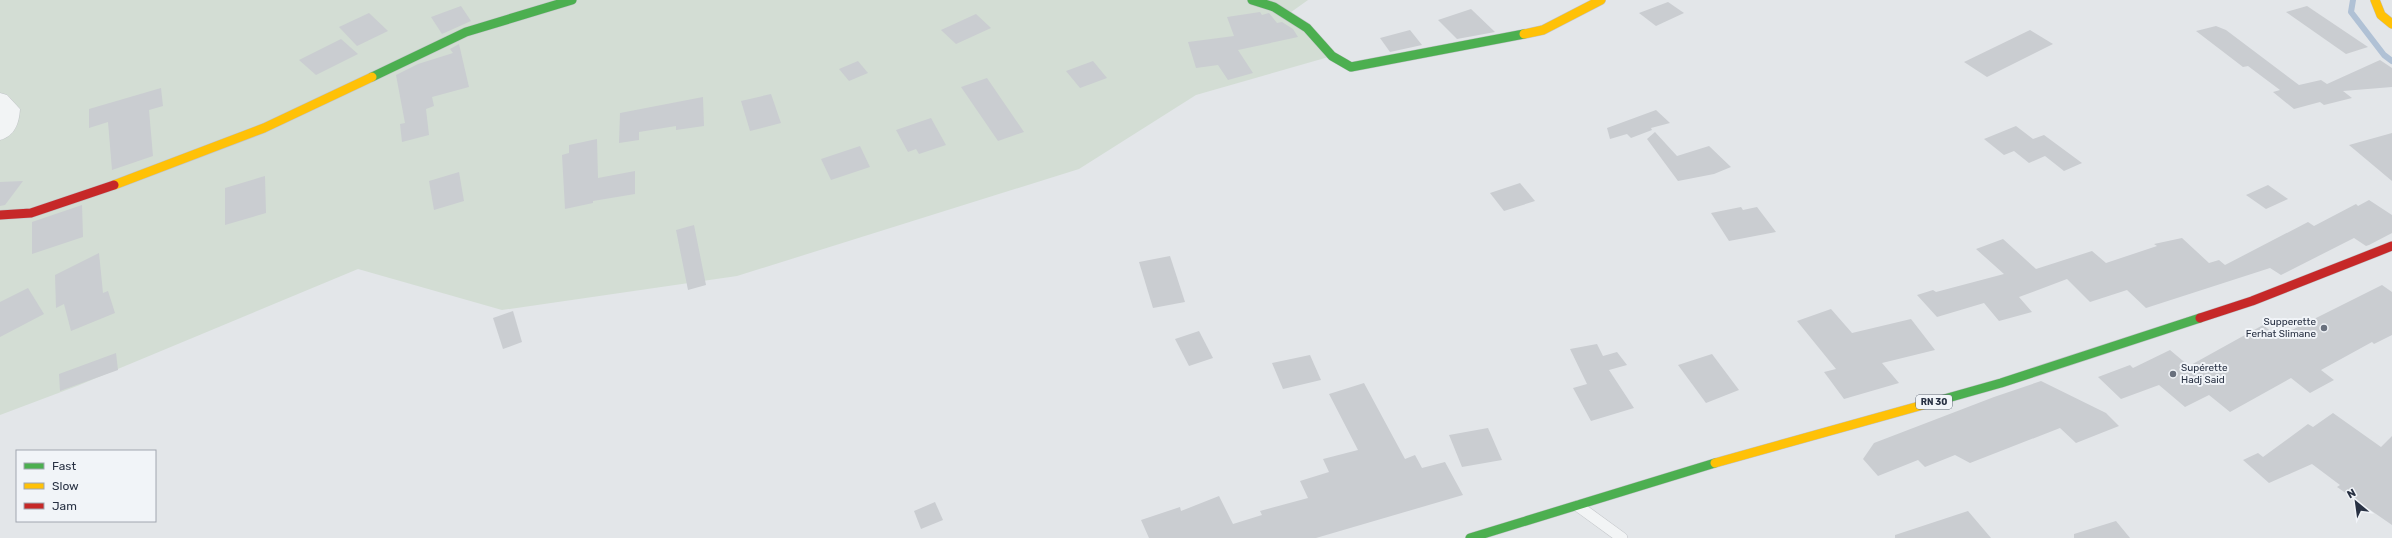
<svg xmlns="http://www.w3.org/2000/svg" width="2392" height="538" viewBox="0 0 2392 538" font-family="Rubik,sans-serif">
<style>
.green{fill:#d3ddd4}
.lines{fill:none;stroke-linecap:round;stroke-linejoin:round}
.stream{stroke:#b0c1d5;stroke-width:6}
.building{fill:#cacdd1}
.lane-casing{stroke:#c0c3c7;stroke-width:12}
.street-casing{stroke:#c0c3c7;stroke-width:1}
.fast-casing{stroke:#c0c3c7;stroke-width:10}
.slow-casing{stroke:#c0c3c7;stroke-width:10}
.jam-casing{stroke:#c0c3c7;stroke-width:10}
.lane{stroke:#f2f4f5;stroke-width:11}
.street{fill:#f2f4f5;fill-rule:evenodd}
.fast{stroke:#4caf50;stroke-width:9}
.slow{stroke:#ffc107;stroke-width:9}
.jam{stroke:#c62828;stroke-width:9}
.poi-dot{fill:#69707d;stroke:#f1f4f8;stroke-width:1.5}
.labels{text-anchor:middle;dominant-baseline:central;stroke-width:4;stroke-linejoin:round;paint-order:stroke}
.shield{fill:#f1f4f8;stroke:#646c79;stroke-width:1}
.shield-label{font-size:9px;font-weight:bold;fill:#283143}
.poi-label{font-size:10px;fill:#283143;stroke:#f1f4f8;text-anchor:end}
</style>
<rect width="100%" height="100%" fill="#e3e6e9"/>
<polygon class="green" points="0,0 1308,0 1287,15 1332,56 1196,95 1079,169 737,276 502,310 358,269 77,386 0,415"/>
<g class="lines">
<polyline class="stream" points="2353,0 2351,12 2384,55 2392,61"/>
</g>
<g class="building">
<polygon points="1668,2 1684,13 1656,26 1639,13"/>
<polygon points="461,6 471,21 442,34 431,17"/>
<polygon points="2307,6 2368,47 2346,54 2286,12"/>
<polygon points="1471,9 1495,32 1457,39 1438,20"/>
<polygon points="1260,12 1262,15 1269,13 1277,23 1282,22 1293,29 1298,37 1238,50 1253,73 1228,80 1218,65 1196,68 1188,42 1234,36 1227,17"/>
<polygon points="369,13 388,31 357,46 339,27"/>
<polygon points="976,14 991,28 956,44 941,30"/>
<polygon points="2216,26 2226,30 2299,85 2321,80 2327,84 2380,60 2392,68 2392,87 2343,91 2352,98 2324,105 2320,102 2294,109 2273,92 2280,90 2248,66 2243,67 2196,31"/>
<polygon points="1410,30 1422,45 1390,52 1380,38"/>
<polygon points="2030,30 2053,44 1987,77 1964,62"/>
<polygon points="341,39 358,54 316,75 299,60"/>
<polygon points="459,44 469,87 432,97 434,106 426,109 429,135 402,142 400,124 405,123 396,75 418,64 453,53 450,49"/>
<polygon points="858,61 868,73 849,81 839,69"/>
<polygon points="1093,61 1107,78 1080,88 1066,71"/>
<polygon points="987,78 1024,132 998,141 961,87"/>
<polygon points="161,88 163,106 149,110 153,156 112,170 108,122 89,128 89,109"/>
<polygon points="771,94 781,123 750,131 741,101"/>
<polygon points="703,97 704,126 676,130 676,126 639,132 639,140 619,143 620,113"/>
<polygon points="1656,110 1670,123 1651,128 1652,130 1631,138 1627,134 1610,139 1607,128"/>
<polygon points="931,118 946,145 919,154 916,149 908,152 896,130"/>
<polygon points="2016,126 2033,139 2044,135 2082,163 2064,171 2045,156 2029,163 2014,151 2004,155 1984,139"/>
<polygon points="1655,132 1677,156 1709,146 1731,167 1714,174 1678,181 1647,139"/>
<polygon points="2392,133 2392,181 2349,145"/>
<polygon points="597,139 598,178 635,171 635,194 593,201 593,203 565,209 562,155 569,153 569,145"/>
<polygon points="860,146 870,167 831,180 821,159"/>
<polygon points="459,172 464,201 434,210 429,181"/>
<polygon points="265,176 266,213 225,225 225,188"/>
<polygon points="23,181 5,205 0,206 0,182"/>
<polygon points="1520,183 1535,201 1504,211 1490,193"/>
<polygon points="2268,185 2288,199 2266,209 2246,195"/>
<polygon points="2369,200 2392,215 2392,233 2369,245 2366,246 2354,238 2281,275 2270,268 2146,308 2127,290 2090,302 2067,279 2019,297 2032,312 1999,321 1984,303 1937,317 1917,295 1933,290 1936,292 2004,274 1976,249 2003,239 2036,269 2092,251 2106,263 2157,246 2154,244 2182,238 2209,263 2219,260 2225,265 2308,222 2314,226 2356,204 2358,206"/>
<polygon points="82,205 83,237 32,254 32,222"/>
<polygon points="1741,207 1743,210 1757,207 1776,232 1729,241 1711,213"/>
<polygon points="694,225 706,285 688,290 676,230"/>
<polygon points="99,253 103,293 108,291 115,313 71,331 64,304 56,308 55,275"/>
<polygon points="1170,256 1185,302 1153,308 1139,262"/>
<polygon points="2382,285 2392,292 2392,335 2374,344 2372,342 2321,370 2334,380 2310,393 2291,378 2230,412 2209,395 2185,407 2159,385 2121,399 2098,377 2130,365 2133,368 2170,350 2189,366 2263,325 2278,337"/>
<polygon points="28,288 44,314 0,337 0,302"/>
<polygon points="1831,309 1852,333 1911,319 1935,350 1882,363 1899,383 1844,399 1824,372 1836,369 1797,321"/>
<polygon points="513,311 522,342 503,349 493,318"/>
<polygon points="1199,331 1213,358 1189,366 1175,339"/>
<polygon points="1597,344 1603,356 1617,352 1627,365 1609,370 1634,408 1591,421 1573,388 1587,384 1570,349"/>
<polygon points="116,353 118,370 60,391 59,374"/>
<polygon points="1712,354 1739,390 1706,403 1678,365"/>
<polygon points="1310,355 1321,380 1283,389 1272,363"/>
<polygon points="2041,381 2106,413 2119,426 2076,443 2060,428 1970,463 1955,455 1925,467 1918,460 1878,476 1863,459 1874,443 1994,397"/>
<polygon points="1364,383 1405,459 1415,455 1422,468 1445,462 1463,495 1316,538 1149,538 1141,520 1180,507 1181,511 1219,496 1233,524 1262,515 1260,511 1308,498 1300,481 1329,472 1323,459 1358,450 1329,394"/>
<polygon points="2333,413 2381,447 2392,436 2392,525 2337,487 2340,485 2312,464 2269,483 2243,460 2258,453 2263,457 2308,424 2313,427"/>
<polygon points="1488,428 1502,460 1462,467 1449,435"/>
<polygon points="935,502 943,520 921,529 914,511"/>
<polygon points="1968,511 1991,538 1895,538 1895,535"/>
<polygon points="2116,521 2130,538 2074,538 2074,534"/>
</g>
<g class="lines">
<g class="lane-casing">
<polyline id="lane" points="1578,506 1622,538"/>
</g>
<g class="street-casing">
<path id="street" d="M0,93l7,2 13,14c-1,14 -5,27 -20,31z"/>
</g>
<g class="fast-casing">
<g id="fast">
<polyline points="1252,0 1274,7 1307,28 1332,56 1351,67 1524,34"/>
<polyline points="372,77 466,32 572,0"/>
<polyline points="1930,403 2001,383 2200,318"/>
<polyline points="1470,538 1715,463"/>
</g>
</g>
<g class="slow-casing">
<g id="slow">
<polyline points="2375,0 2381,15 2392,24"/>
<polyline points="1524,34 1543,30 1601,0"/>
<polyline points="114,185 264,128 372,77"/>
<polyline points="1715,463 1930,403"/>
</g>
</g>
<g class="jam-casing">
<g id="jam">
<polyline points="0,215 31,213 114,185"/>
<polyline points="2200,318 2252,301 2392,246"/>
</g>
</g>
<use href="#lane" class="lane"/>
<use href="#street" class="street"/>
<use href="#fast" class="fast"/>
<use href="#slow" class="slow"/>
<use href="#jam" class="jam"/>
</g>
<g class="poi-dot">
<circle cx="2324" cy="328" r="4"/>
<circle cx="2173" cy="374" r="4"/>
</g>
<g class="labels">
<rect class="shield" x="1916" y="395" width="36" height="14" rx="3"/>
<g class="shield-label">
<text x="1934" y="402">RN 30</text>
</g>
<g class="poi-label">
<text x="2316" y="322">Supperette<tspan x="2316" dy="12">Ferhat Slimane</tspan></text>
<text x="2181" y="368" text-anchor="start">Supérette<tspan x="2181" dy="12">Hadj Said</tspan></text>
</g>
</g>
<rect x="16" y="450" width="140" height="72" fill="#f1f4f8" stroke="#a1a6b0"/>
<rect x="24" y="463" width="20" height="6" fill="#4caf50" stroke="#a1a6b0"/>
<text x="52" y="470" font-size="12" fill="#283143">Fast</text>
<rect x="24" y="483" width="20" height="6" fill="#ffc107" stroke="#a1a6b0"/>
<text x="52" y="490" font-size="12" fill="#283143">Slow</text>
<rect x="24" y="503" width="20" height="6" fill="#c62828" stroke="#a1a6b0"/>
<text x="52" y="510" font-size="12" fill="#283143">Jam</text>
<g transform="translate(2356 502) rotate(331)" stroke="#f1f4f8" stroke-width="3" paint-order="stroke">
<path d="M0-3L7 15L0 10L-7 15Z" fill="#283143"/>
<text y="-6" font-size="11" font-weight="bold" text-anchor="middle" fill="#283143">N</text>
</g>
</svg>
